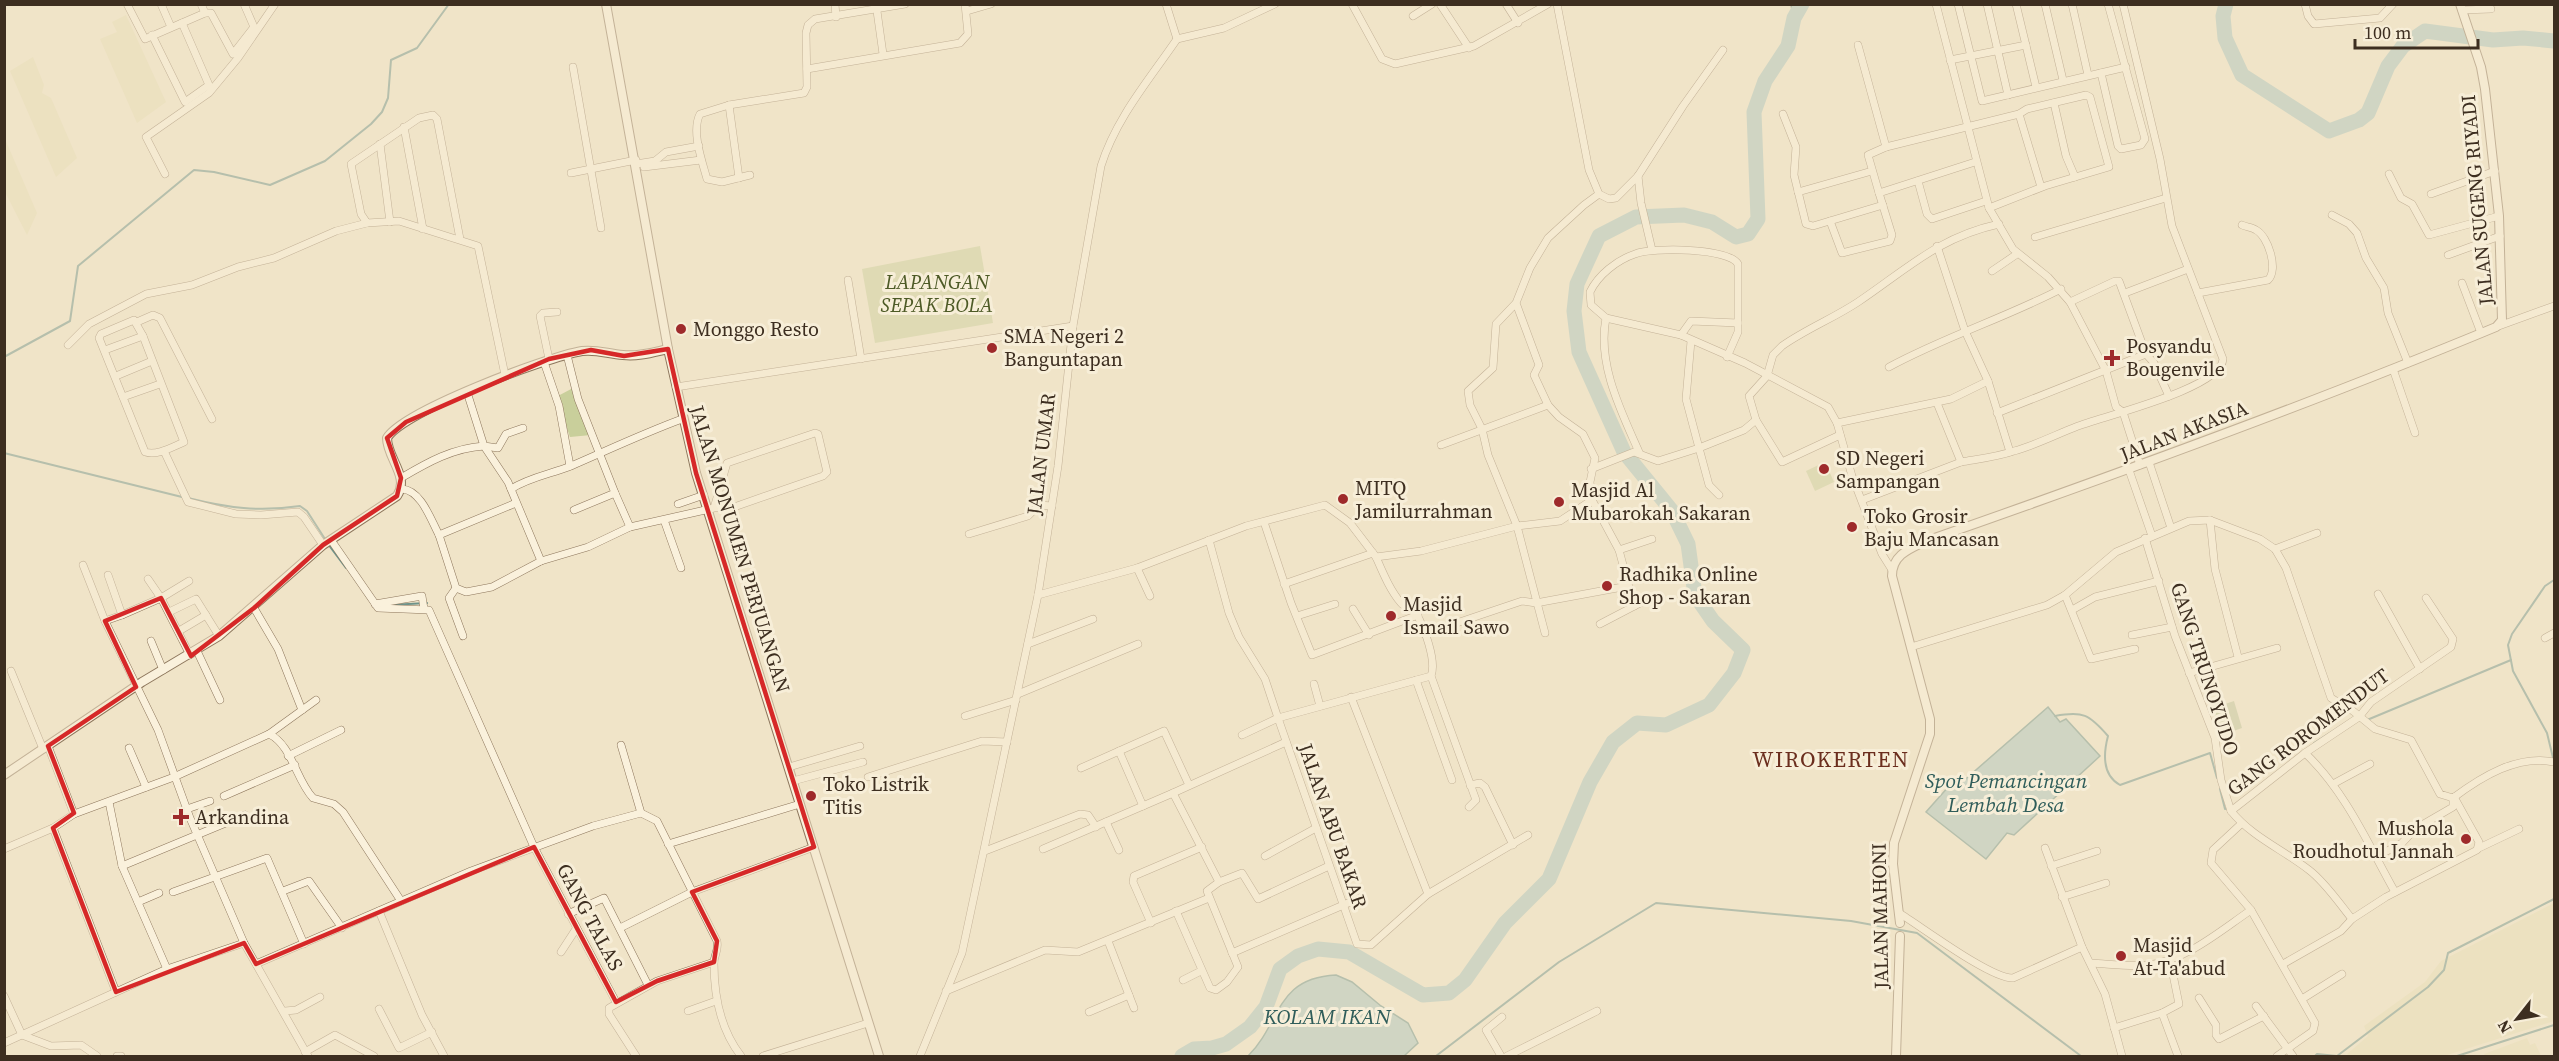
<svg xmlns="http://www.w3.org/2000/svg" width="2559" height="1061" viewBox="0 0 2559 1061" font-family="'Source Serif 4',serif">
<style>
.farmland{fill:#e6deb5}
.green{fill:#c9cf9b}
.cemetery{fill:#bfc49a}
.water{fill:#a9c4bc;stroke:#6f938a;stroke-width:1.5}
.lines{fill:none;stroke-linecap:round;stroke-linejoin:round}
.stream{stroke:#6f938a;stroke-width:2}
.river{stroke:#a9c4bc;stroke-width:15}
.minor-casing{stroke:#8d765c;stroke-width:8}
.tertiary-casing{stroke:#8d765c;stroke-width:10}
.minor{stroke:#faf1dc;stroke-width:7}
.tertiary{stroke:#faf1dc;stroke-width:8}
.marked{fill:none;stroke:#d62828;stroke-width:4.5;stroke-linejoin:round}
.poi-dot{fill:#9e2a2b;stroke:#f7eed8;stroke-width:2}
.labels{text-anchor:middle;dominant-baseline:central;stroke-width:6;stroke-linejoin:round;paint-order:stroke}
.street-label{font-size:20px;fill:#3d2e20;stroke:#f7eed8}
.park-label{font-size:20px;font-style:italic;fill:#4d5a26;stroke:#f7eed8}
.poi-label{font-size:20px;fill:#3d2e20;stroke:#f7eed8;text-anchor:start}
.water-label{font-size:21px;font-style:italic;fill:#2f5d5a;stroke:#f7eed8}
.quarter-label{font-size:22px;letter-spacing:1.5px;fill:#6b2e1e;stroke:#f7eed8}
</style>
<rect width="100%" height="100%" fill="#f0e4c8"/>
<g class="farmland">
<polygon points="126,15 166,102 137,123 100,39 117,32 112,22"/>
<polygon points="33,57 44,85 42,93 51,98 77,158 56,177 10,71"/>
<polygon points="5,139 37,213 27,235 5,192"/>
<polygon points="2554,903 2554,1021 2444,1056 2349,1056 2347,1054 2368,1036 2364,1026 2425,982 2441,961"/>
<polygon points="2527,1038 2530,1045 2535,1043 2541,1056 2485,1056 2484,1054"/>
</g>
<g class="green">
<polygon points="980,246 993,323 875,343 862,269"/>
<polygon points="573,388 591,435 570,437 556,397"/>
<polygon points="1825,462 1834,482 1815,491 1806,471"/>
</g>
<polygon class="cemetery" points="2234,701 2242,728 2222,735 2213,708"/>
<g class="water">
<polygon points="2048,707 2060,722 2066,719 2100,756 2014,835 2007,833 1986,859 1926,812 1950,785 1961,783"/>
<path d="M1336,975l16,7 29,24 27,17 10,20 -14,13h-156c34,-34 27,-78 88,-81z"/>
</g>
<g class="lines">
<g class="stream">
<polyline points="1791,4 1794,18"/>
<polyline points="4,357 70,321 78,266 194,170 214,172 270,185 325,161 371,124 382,112 388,98 391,60 417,48 449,4"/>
<polyline points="4,453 182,497"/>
<path d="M188,498c40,10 71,14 112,8l7,5 18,28"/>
<polyline points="328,544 346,568"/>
<polyline points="390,605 427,603"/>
<path d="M2055,716c28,-5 34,-2 53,20 -5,19 -6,39 12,49l90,-32 7,25"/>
<polyline points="2367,720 2511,660"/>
<polyline points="2314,743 2352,719"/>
<polyline points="2554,762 2547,733 2513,671 2508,645 2512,634 2545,586 2554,580"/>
<polyline points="2220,789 2225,809 2229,807"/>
<polyline points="1436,1056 1559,962 1656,903 1851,921 1917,933 2081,1056"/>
<polyline points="2315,1056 2317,1054 2337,1056 2428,987 2444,970 2448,953 2554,899"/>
<polyline points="2457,1056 2554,1025"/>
</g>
<g class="river">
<polyline points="2226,4 2223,16 2225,38 2242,75 2329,131 2359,120 2368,113 2388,66 2403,46 2425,31 2493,40 2523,38 2554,41"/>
<polyline points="1182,1056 1194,1049 1212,1048 1226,1044 1250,1027 1266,1007 1280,969 1298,956 1318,949 1349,952 1423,995 1449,993 1465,980 1505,923 1549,879 1590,782 1613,742 1637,723 1666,725 1709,705 1734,673 1743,650 1713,621 1695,595 1688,544 1672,511 1624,452 1579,352 1574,311 1577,284 1599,236 1636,217 1684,215 1712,222 1736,237 1748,234 1758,219 1754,112 1765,81 1788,46 1794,18 1802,4"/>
</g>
<g class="minor-casing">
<g id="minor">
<polyline points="127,4 145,39 205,13 201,4"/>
<polyline points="161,4 171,27"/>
<polyline points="835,4 836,17"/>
<polyline points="876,4 883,54"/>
<polyline points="1166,4 1177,39"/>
<polyline points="1352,4 1382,59 1395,64 1474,46 1548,4"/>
<polyline points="1440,4 1469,48"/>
<polyline points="1506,4 1518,23"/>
<polyline points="1557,4 1589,170 1599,194 1609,199 1616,198 1638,176 1683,106 1723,50"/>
<polyline points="1936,4 1989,208 2013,249 2048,277 2070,302 2106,371 2116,407 2123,412 2140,465"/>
<polyline points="1958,4 1982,101 2126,67"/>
<polyline points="1987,4 2008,95"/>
<polyline points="2016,4 2036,87"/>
<polyline points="2045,4 2063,80"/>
<polyline points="2072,4 2088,75"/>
<polyline points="2305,4 2308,16 2314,24 2380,18 2393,4"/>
<polyline points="2462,10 2491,9"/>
<polyline points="967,11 991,4"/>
<polyline points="205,13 211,13 233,54 254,27 244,4"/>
<polyline points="1413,16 1432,4"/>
<polyline points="152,35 185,102 209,85 182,23"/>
<polyline points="1858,45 1886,147"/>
<polyline points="1950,60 2026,45"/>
<polyline points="573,67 601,228"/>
<polyline points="807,69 960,43 968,34 965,4"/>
<polyline points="2101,73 2118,146 2121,149 2141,145 2145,139 2108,4"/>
<polyline points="2054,103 2066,156 2075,177"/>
<polyline points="729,105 739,178"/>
<polyline points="1783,114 1796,147 1794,175 1806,224 1813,226 1883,205"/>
<polyline points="2019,114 2041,187"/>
<polyline points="404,127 423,229"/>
<polyline points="380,144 390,222"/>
<polyline points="1975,162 1879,193 1868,155 1886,147 2019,114 2027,109 2086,95 2090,97 2109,167 2045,186 1989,208"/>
<polyline points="636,164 655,161 666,152 699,146"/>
<polyline points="644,167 701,160"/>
<polyline points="571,173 636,160"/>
<polyline points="165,174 146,137 209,93 238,58 275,4"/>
<polyline points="2389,174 2401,198 2412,204 2429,235 2499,216"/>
<path d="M750,175l-28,7 -15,-3c-5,-18 -16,-48 -7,-65l29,-9 75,-12 3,-6 -1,-54 2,-8 7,-6 90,-15"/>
<polyline points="1638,176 1641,203 1652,250"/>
<polyline points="1918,181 1927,214 1932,219 1986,201"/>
<polyline points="1798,192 1872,171"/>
<polyline points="2431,194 2495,171"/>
<polyline points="2332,215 2349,224 2357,233 2366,258 2384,288 2388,313 2408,363"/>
<polyline points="1830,221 1842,253 1890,241 1892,235 1879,193"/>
<polyline points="2035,237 2166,198"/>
<polyline points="460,239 437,119 433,115 419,118 351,164 361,214 367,223 399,221 478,246 505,375"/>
<polyline points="2448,255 2500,236"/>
<polyline points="1992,271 2017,254"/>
<polyline points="848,280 861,359"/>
<polyline points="2462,283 2481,333"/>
<polyline points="2125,293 2188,269"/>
<path d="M2198,293l70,-13c11,-10 0,-44 -12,-50 -4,-3 -10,-3 -14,-5"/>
<polyline points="1516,303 1539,365 1534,375 1548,405 1559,417 1583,434 1595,458 1590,482 1592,500 1560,521 1517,526 1488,455 1482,429 1470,405 1468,391 1493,368 1496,324 1516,303 1530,268 1548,238 1584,205 1599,194"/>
<path d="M1606,318l-15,-13 -1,-13c8,-17 27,-32 45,-38 18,-7 94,-6 103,10v68l-11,25"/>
<path d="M134,320l9,16 41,106c-12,5 -27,14 -39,10l-46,-114 2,-4z"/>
<polyline points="137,322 153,315 160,318 212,419"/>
<polyline points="2496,327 2554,306"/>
<polyline points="1681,335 1691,321 1738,323"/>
<polyline points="68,345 89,324 146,294 192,285 238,267 274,258 336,231 367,223"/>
<polyline points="105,350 143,336"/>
<polyline points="2146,354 2154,363 2169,396"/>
<polyline points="567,355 578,399 615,493 574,510"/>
<polyline points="549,359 540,316 543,313 557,312"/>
<polyline points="544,362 559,406 570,466"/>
<path d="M1889,367c55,-30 116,-49 172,-78"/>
<polyline points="2393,369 2415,433"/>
<polyline points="116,376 152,361"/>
<polyline points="1988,381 2010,452"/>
<polyline points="676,387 1073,326"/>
<polyline points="467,392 484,446 498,448 506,434 523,428"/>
<polyline points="123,397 160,384"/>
<path d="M1937,403l24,59c17,-3 36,-5 53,-11 22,-6 43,-17 64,-25 26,-10 144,-38 145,-67l-51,-133 -12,-67 -37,-155"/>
<polyline points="1997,413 2146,354 2119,281 2115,281 2070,302"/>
<path d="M1756,420l-7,-24 18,-20 6,-21 9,-9c24,-17 52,-28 76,-44 49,-33 81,-65 141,-78"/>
<polyline points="1837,423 1951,399 1988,381 1965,331 1937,246"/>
<polyline points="1441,445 1548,405"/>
<polyline points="164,451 188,502 236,514 261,515 298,512 304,517 323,545"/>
<path d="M1639,452c-18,-41 -42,-88 -33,-134l75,17 64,28 83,44 9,16 15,53 30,78 10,16"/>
<polyline points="2149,462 2171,528"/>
<polyline points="1591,469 1634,452 1658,461 1699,448 1686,399 1691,341"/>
<polyline points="2129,470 2152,536"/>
<path d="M401,478c27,-16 52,-30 83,-32l24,36 33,79"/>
<path d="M402,489c19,1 29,31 37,46l77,-32"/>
<path d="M511,489c19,-12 40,-15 60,-23 37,-16 73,-33 111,-47"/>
<polyline points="615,493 630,527"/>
<polyline points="1719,495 1709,485 1699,448 1744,430 1756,420 1782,462 1840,435"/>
<polyline points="1592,500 1619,550 1652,539"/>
<polyline points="1862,500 1961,462"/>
<polyline points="678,504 704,495"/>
<polyline points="664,520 681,568"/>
<polyline points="2210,520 2215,569 2238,657"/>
<polyline points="1264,522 1291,603 1312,655 1418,615"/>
<polyline points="969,534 1028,516 1039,505 1052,506"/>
<polyline points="439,535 456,588 466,592 492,587 541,561 588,547 630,527 714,508 737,506 823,476 827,472 818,434 815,433 727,463 714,508"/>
<polyline points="2145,538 2175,636 2215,738 2221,780 2231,811"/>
<polyline points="331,540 378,608 429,610 534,847 616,1002"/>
<polyline points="1209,540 1229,613 1239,637 1265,679 1278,718 1431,676"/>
<polyline points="2275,549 2317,533"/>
<polyline points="1619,550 1634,606"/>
<path d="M1376,557c7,16 14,33 25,46 5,6 11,3 15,10 8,14 21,48 15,63l45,124 -7,7"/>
<polyline points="83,565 105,621 158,730 190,818 244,943 308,1056"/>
<polyline points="108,575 122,615 161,598 148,579"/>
<polyline points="189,581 161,598 190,655"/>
<polyline points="1284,584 1373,553"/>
<polyline points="456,588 449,598 463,636"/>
<polyline points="2378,594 2420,669"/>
<polyline points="1038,595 1137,568"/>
<polyline points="2065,595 2091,659 2135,649"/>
<polyline points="1150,596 1137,568 1246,526 1325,505 1350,523 1376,557 1421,551 1517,526 1545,633"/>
<polyline points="375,604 422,596 424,609"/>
<polyline points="254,608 278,649 302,710"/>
<polyline points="1353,609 1369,635"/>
<polyline points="2072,610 2095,597 2159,581"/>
<polyline points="169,612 196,599 219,636"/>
<polyline points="1297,616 1335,604"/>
<polyline points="105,621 122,615"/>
<polyline points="1600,624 1646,600"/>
<polyline points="179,631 206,615"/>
<polyline points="1424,634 1522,601 1536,603 1628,586"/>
<polyline points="2132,635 2172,627"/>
<polyline points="2545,638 2554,633"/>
<polyline points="151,641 163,670"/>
<polyline points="1028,644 1093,619"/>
<path d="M1911,647l136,-42 18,-10 51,-43 73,-31 21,-1 50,19 15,10 11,19 45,130 22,13 22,18 36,11 29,54 13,4c28,-21 65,-44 101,-36"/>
<polyline points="197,651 220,700"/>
<polyline points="11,671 43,749"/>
<polyline points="2189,673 2277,648"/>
<polyline points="1416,680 1452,780"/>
<polyline points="1314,684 1320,706"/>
<polyline points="1018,694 1138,644"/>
<polyline points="1351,697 1428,894 1528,835"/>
<polyline points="965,716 1016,700"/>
<polyline points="269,734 316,700"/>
<polyline points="1242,735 1278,718 1357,944 1371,945 1428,894"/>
<path d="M621,745l20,68 16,8 60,120c2,9 -3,14 -3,22 0,34 6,66 27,93"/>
<polyline points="48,746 74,814"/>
<polyline points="129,748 146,787"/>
<polyline points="1119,751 1143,806"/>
<path d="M2305,753c41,39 63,91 90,139"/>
<polyline points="288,756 341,730"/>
<polyline points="789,767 860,746"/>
<polyline points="1081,768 1164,731 1189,785"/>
<polyline points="868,777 982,741 1007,742"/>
<polyline points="793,781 863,762"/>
<polyline points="2333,784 2370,764"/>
<polyline points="1470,785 1480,783 1485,787 1513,845"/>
<polyline points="1173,793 1286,742"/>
<polyline points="224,796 295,765"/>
<polyline points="109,802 122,866 167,969"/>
<polyline points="187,809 210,801"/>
<polyline points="1106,822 1119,850"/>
<polyline points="2241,824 2213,850 2211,863 2251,910 2315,1023 2313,1031 2277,1056"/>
<polyline points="668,844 800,804"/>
<polyline points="2479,848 2519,829"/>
<path d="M4,849l49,-21 21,-14 100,-37 95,-43c23,11 27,46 44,64l21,6 9,8 58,89"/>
<polyline points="1043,849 1173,793 1219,882 1207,891 1238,967 1227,982 1216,990 1210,988 1176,911"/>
<polyline points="985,851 1080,814 1088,815 1096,827"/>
<polyline points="1265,856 1316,828"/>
<polyline points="2376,857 2402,843 2415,829 2453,807 2453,798"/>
<polyline points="122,866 245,815"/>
<polyline points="2051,866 2097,851"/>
<polyline points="1219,882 1242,873 1258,899 1329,866"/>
<polyline points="283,891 309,881 342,928"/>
<polyline points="173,892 267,858 304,944"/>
<polyline points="2062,897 2106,883"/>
<polyline points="138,902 159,893"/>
<polyline points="379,911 422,1015 444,1056"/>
<path d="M1899,913c23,14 92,66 114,65l69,-31 -37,-99"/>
<polyline points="568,914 604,898 648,985"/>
<path d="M2352,919c-13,-16 -27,-37 -43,-49 -27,-21 -57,-33 -78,-59l74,-58 54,-36 12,-15 80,-55 2,-8 -27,-41"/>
<polyline points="1151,923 1133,882 1134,876 1202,847"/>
<polyline points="620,928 692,892 814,847"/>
<polyline points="1108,941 1134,1008"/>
<polyline points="2082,947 2105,994 2122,1056"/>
<polyline points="561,952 576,929"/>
<polyline points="1232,953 1362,897"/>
<path d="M2091,963c19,1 39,4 57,2 39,-5 72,-34 103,-55"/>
<polyline points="256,964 471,871 593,826 641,813"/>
<polyline points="2283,964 2341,931 2352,919 2386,897 2477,850 2479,842 2454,797"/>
<polyline points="1183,980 1201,971"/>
<polyline points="946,991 1045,950 1078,952 1209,898"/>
<polyline points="116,992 167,969 244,943"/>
<polyline points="4,996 22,1035 51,1046 81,1045 97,1056"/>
<polyline points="2199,998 2216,1025 2216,1035 2219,1039 2264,1016"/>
<polyline points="2302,999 2342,974"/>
<polyline points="2256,1006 2293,1056"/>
<polyline points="379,1009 399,1048 432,1032"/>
<polyline points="285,1011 296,1010 320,997"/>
<polyline points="688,1011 716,1001"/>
<polyline points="1089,1012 1129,995"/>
<polyline points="2162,1013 2178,1056"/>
<polyline points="2114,1028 2162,1013 2179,1004 2170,960"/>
<polyline points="4,1043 116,992 53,828"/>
<polyline points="305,1052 335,1035 374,1056"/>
<polyline points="117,1056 121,1056"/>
<polyline points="636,1056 609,1014 609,1008 657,981 714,962"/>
<polyline points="763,1056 868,1023"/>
<path d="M920,1056l42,-103 76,-358 20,-129 15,-140 28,-160c15,-48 48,-86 76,-127l47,-11 51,-24"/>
<polyline points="1501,1056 1486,1030 1502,1017"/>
<polyline points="1507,1056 1597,1011"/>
</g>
</g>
<g class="tertiary-casing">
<g id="tertiary">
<polyline points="606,4 668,349 696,473 879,1056"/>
<path d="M4,775l138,-93 77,-46 104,-91 74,-49c13,-19 -10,-38 -10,-58 16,-27 160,-81 195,-87 15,-2 26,3 41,4 15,2 31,-3 45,-6"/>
<path d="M1900,923l-7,-59 1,-21 36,-109v-15l-38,-143c0,-21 17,-27 34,-35 192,-67 382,-136 570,-214l6,-7 -3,-104 -14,-127 -4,-22 -21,-63"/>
<polyline points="1896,1056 1900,936"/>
</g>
</g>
<use href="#minor" class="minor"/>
<use href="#tertiary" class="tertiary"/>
</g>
<path d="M0 0H2559V1061H0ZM668,349l28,124 118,374 -122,45 25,49 -3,21 -57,19 -41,21 -82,-155 -278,117 -12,-21 -128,49 -63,-164 21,-15 -26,-67 88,-59 -31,-66 56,-23 30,58 63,-48 69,-63 74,-49 4,-18 -14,-40 19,-16 143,-63 42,-9 33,6z" fill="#f0e4c8" fill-opacity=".55" fill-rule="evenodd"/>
<path class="marked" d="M668,349l28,124 118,374 -122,45 25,49 -3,21 -57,19 -41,21 -82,-155 -278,117 -12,-21 -128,49 -63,-164 21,-15 -26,-67 88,-59 -31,-66 56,-23 30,58 63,-48 69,-63 74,-49 4,-18 -14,-40 19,-16 143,-63 42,-9 33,6z"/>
<g class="poi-dot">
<circle cx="681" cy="329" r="6"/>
<circle cx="992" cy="348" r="6"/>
<path d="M2109 349h6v6h6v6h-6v6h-6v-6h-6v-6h6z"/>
<circle cx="1824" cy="469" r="6"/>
<circle cx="1343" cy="499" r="6"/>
<circle cx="1559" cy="502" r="6"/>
<circle cx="1852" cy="527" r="6"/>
<circle cx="1607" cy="586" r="6"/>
<circle cx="1391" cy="616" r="6"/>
<circle cx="811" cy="796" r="6"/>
<path d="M178 808h6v6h6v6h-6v6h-6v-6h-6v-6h6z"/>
<circle cx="2466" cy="839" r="6"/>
<circle cx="2121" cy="956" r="6"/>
</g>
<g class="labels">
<g class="street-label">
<text transform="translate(2477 200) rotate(-95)">JALAN SUGENG RIYADI</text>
<text transform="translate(2184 431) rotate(-21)">JALAN AKASIA</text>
<text transform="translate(1041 454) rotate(-83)">JALAN UMAR</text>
<text transform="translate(740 549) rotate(73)">JALAN MONUMEN PERJUANGAN</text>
<text transform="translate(2205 669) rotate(72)">GANG TRUNOYUDO</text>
<text transform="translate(2308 732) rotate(-37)">GANG ROROMENDUT</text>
<text transform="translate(1333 826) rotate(71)">JALAN ABU BAKAR</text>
<text transform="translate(1880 916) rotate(-91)">JALAN MAHONI</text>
<text transform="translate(590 917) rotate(62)">GANG TALAS</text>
</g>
<g class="park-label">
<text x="937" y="282">LAPANGAN<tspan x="937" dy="23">SEPAK BOLA</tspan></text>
</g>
<g class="poi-label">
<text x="693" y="329">Monggo Resto</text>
<text x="1004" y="336">SMA Negeri 2<tspan x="1004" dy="23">Banguntapan</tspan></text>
<text x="2126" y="346">Posyandu<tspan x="2126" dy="23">Bougenvile</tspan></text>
<text x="1836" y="458">SD Negeri<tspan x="1836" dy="23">Sampangan</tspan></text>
<text x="1355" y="488">MITQ<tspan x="1355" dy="23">Jamilurrahman</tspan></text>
<text x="1571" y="490">Masjid Al<tspan x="1571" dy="23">Mubarokah Sakaran</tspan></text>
<text x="1864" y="516">Toko Grosir<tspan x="1864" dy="23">Baju Mancasan</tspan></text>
<text x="1619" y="574">Radhika Online<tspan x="1619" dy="23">Shop - Sakaran</tspan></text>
<text x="1403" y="604">Masjid<tspan x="1403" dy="23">Ismail Sawo</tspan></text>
<text x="823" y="784">Toko Listrik<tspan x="823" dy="23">Titis</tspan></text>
<text x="195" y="817">Arkandina</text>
<text x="2454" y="828" text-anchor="end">Mushola<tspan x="2454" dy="23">Roudhotul Jannah</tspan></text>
<text x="2133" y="945">Masjid<tspan x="2133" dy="23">At-Ta'abud</tspan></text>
</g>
<g class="water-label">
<text x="2006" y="780">Spot Pemancingan<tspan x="2006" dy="24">Lembah Desa</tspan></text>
<text x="1327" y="1016">KOLAM IKAN</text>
</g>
<g class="quarter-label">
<text x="1831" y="759">WIROKERTEN</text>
</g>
</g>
<rect width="2559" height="1061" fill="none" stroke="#3d2e20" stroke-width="12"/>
<g transform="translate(2517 1019) rotate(239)" stroke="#f7eed8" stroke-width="4.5" paint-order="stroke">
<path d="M0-4.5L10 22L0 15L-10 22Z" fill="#3d2e20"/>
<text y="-9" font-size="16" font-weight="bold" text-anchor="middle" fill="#3d2e20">N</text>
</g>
<path d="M2355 39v9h123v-9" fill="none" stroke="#3d2e20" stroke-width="3"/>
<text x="2364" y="39" font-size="18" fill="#3d2e20" stroke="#f7eed8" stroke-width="4.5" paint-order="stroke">100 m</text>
</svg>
